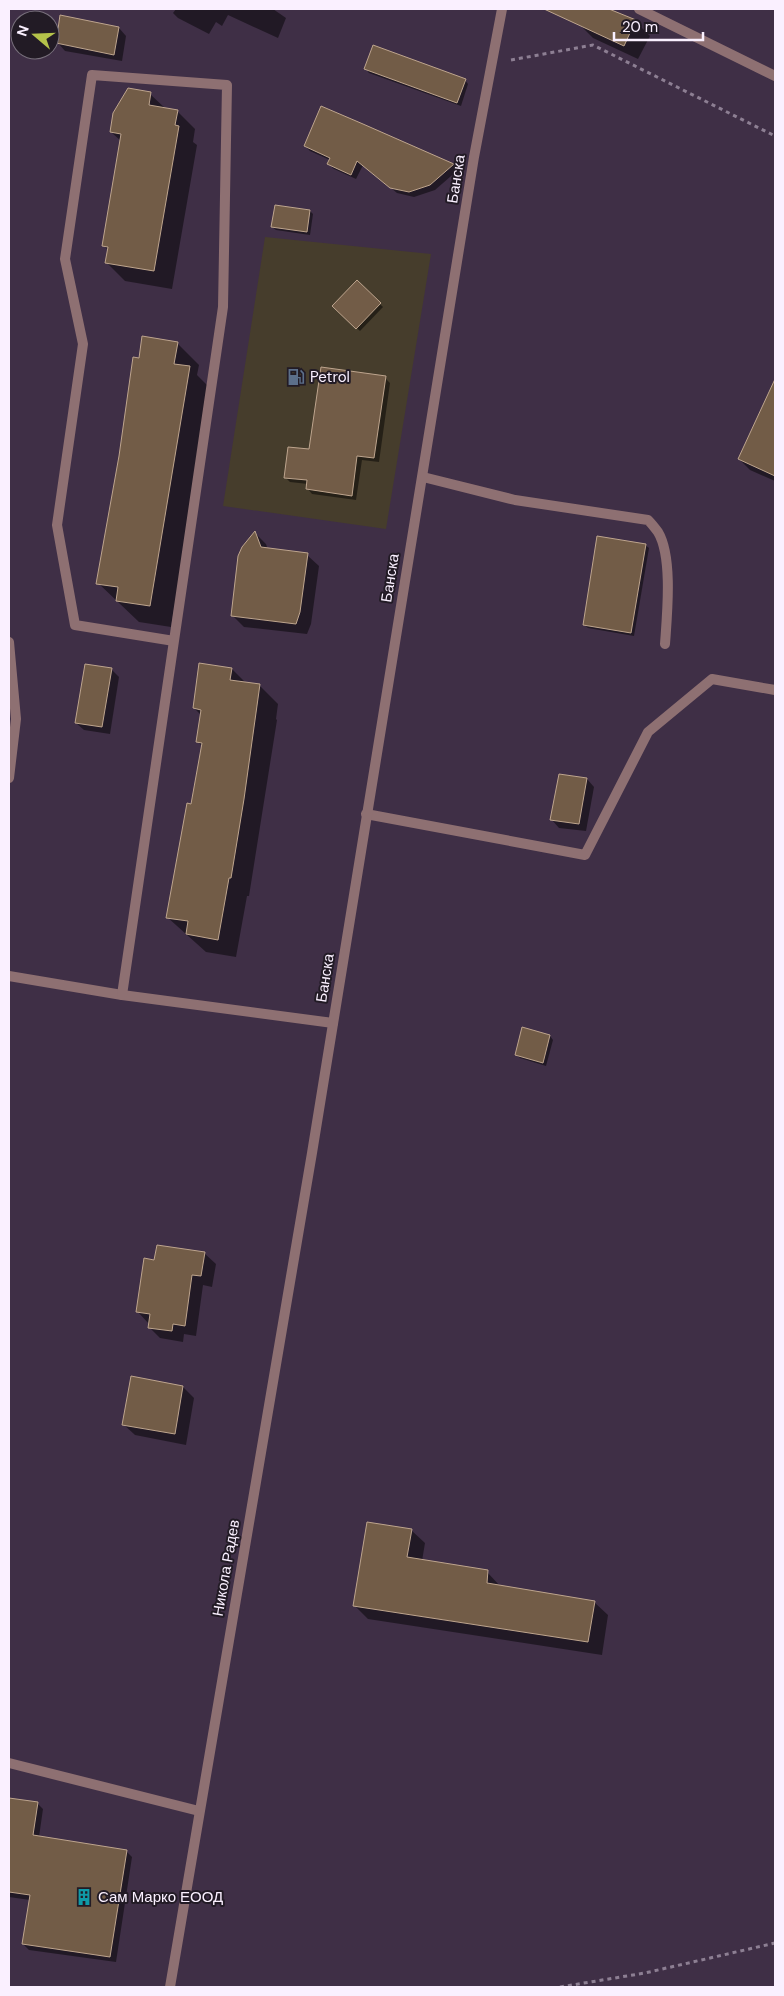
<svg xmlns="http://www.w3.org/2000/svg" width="784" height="1996" viewBox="0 0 784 1996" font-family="'DM Sans',sans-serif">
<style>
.commercial{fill:#463d2c}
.shadow{fill:#0007}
.building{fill:#725c47;stroke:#bea58e}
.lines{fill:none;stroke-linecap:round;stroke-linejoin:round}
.path{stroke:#8d7f93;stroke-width:3;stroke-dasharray:4 4;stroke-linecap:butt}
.service{stroke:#8e7072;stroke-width:10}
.minor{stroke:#8e7072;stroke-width:10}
.tertiary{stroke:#8e7072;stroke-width:10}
.labels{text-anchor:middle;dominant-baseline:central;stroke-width:4;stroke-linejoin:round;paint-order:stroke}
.street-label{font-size:15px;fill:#faf0ff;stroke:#221b25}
.poi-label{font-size:15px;fill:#faf0ff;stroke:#221b25;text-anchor:start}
</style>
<rect width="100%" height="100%" fill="#3f2f46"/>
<polygon class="commercial" points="265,237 431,254 386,529 223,506"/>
<g class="shadow">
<polygon points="176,9 273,9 286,18 278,38 228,15 222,26 216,22 209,34 178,18 173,13"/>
<polygon points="587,9 606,9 636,22 650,36 638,59 593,38 579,24"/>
<polygon points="119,28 126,36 122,61 65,51 58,43"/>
<polygon points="366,69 465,80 468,84 461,106 369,73"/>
<polygon points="150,94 166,109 177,111 195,129 193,142 197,145 172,289 125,281 106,262 109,251 103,245 121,141 111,132"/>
<polygon points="322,108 453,165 458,170 435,190 414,197 397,193 363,165 356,179 334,169 328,164 330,160 310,151 305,146"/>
<polygon points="310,211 313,214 310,235 276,230 272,227"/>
<polygon points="357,282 383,307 360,331 334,306"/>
<polygon points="177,343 199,365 197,375 211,389 171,627 139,622 98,583 120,457 140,359"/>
<polygon points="385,378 390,383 379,462 362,460 356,500 312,494 308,489 308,484 290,482 285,477"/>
<polygon points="775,382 775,481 750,470 739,459"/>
<polygon points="255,533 266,544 268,550 307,555 319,566 311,624 307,634 244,627 233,616"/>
<polygon points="645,545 649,548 634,636 588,628 584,625"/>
<polygon points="111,669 119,677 110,734 84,730 76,723"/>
<polygon points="232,669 246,683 260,686 278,704 276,719 277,720 249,896 247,896 236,957 206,952 167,917 203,747 198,742 202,716 194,708"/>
<polygon points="587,779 594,787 586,831 559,828 552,820"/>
<polygon points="550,1036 553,1040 546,1066 520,1058 516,1055"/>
<polygon points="204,1253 216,1264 212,1287 203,1285 196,1336 184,1334 183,1342 160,1338 149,1327 149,1324 138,1312"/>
<polygon points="183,1387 194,1398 186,1445 135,1435 123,1424"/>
<polygon points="411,1530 425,1543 422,1561 487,1572 501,1587 594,1602 608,1615 602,1655 368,1619 354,1605"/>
<polygon points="9,1799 37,1803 43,1809 39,1837 126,1851 132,1857 116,1962 29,1950 23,1944 30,1900 9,1897"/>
</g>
<g class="building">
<polygon points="544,9 609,9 636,20 624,46"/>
<polygon points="60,15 119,27 114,55 56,43"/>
<polygon points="373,45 466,79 457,103 364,69"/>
<polygon points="128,88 151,92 149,105 178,110 175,125 179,126 154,271 105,263 108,247 102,246 121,134 110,132 113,113"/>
<polygon points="321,106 363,124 454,164 430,185 409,192 390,188 357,161 351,175 327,164 330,158 304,146"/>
<polygon points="275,205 310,210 307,232 271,227"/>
<polygon points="357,280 381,303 356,329 332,306"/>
<polygon points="142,336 178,342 174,364 190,366 150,606 116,601 118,587 96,584 119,456 133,357 139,358"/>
<polygon points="321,367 386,376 374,458 357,456 352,496 306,489 307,480 284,478 288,447 309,449"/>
<polygon points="775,379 775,476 738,459"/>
<polygon points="255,531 261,547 308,553 300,612 296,624 231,616 238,556 242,547"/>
<polygon points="597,536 646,544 631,633 583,625"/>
<polygon points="199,663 232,668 230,680 260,684 244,799 231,878 229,878 218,940 186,934 188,921 166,918 187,803 191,804 202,743 196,742 201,710 193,708"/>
<polygon points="85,664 112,668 102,727 75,723"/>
<polygon points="559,774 587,778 579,824 550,820"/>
<polygon points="522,1027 550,1035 543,1063 515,1055"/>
<polygon points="157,1245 205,1252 201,1276 192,1275 185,1326 173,1324 172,1331 148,1328 150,1314 136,1312 144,1258 154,1260"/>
<polygon points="131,1376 183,1386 175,1434 122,1425"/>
<polygon points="367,1522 412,1529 407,1557 488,1570 487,1583 595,1601 588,1642 353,1606"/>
<polygon points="9,1798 38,1802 33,1835 127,1850 110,1957 22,1944 30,1895 9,1892"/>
</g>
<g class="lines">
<g class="path">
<polyline points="511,60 593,45 775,136"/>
<polyline points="560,1987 645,1973 775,1943"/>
</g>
<g class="service">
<polyline points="639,9 775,76"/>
<path d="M423,477l92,23 133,20c4,4 7,8 10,12 15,25 9,83 7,112"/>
<polyline points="366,814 585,855 648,732 712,679 775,690"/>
<polyline points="9,1763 199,1811"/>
</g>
<g class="minor">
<polyline points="9,642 16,719 9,778"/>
<polyline points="9,976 122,995 333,1023"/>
<polyline points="122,995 223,307 227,85 92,75 65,259 83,344 57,525 75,625 174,641"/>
</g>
<polyline class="tertiary" points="170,1987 312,1153 474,157 502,9"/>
</g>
<defs>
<g id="fuel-bare" transform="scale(1.35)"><path d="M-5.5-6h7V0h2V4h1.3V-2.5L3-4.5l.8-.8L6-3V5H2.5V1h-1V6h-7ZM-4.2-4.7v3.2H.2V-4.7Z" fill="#5c6f8a" stroke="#221b25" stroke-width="2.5" paint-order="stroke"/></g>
<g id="building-bare" transform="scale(1.35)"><path d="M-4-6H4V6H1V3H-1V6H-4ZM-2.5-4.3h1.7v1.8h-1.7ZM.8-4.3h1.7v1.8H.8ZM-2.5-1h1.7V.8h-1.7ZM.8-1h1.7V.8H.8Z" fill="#0f9aa8" stroke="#221b25" stroke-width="2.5" paint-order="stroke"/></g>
</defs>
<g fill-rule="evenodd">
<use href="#fuel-bare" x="296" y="377"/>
<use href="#building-bare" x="84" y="1897"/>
</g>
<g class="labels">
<g class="street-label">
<text transform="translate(456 179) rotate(-81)">Банска</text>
<text transform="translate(390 578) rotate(-81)">Банска</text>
<text transform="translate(325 978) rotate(-81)">Банска</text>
<text transform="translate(226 1568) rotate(-80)">Никола Радев</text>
</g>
<g class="poi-label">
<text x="310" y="377">Petrol</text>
<text x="98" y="1897">Сам Марко ЕООД</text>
</g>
</g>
<rect width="784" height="1996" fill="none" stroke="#faf0ff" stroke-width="20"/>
<g transform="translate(35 35) rotate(289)"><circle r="24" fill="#221b25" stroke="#78707c"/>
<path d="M0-4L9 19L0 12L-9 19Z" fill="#b4c24a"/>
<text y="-8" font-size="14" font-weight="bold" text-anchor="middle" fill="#faf0ff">N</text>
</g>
<path d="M614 32v8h89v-8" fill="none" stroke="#faf0ff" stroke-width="2.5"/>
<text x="622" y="32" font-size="15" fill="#faf0ff" stroke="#221b25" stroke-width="4" paint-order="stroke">20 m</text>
</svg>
